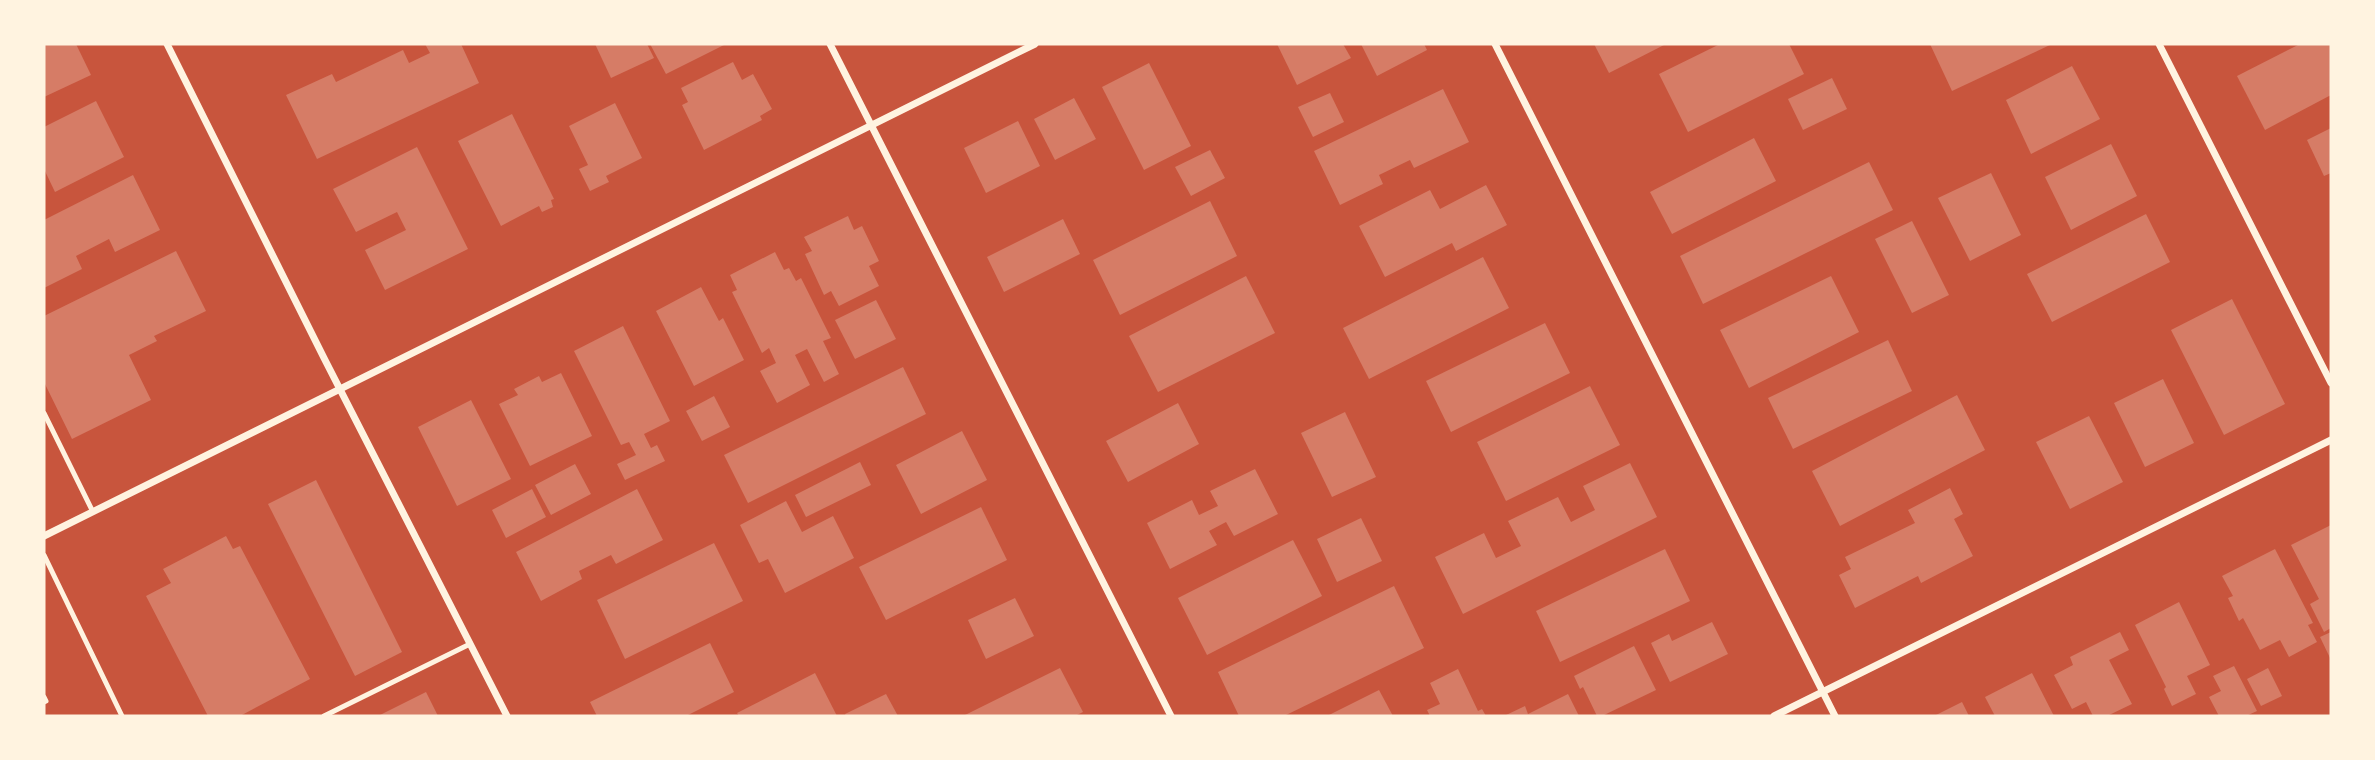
<svg xmlns="http://www.w3.org/2000/svg" width="2375" height="760" viewBox="0 0 2375 760" font-family="'Source Sans 3',sans-serif">
<style>
.building{fill:#d67c66}
.lines{fill:none;stroke-linecap:round;stroke-linejoin:round}
.service{stroke:#fff3e0;stroke-width:5}
.minor{stroke:#fff3e0;stroke-width:7}
</style>
<rect width="100%" height="100%" fill="#c8553d"/>
<g class="building">
<polygon points="44,44 76,44 91,75 44,97"/>
<polygon points="425,44 461,44 479,83 317,159 286,95 332,74 336,82 403,50 409,63 430,53"/>
<polygon points="595,44 647,44 654,58 611,78"/>
<polygon points="650,44 726,44 666,74"/>
<polygon points="1277,44 1343,44 1351,58 1297,85"/>
<polygon points="1361,44 1424,44 1427,50 1377,76"/>
<polygon points="1594,44 1666,44 1609,73"/>
<polygon points="1720,44 1789,44 1804,74 1688,132 1659,74"/>
<polygon points="1930,44 2052,44 1952,91"/>
<polygon points="2300,44 2331,44 2331,95 2265,130 2237,76"/>
<polygon points="733,62 742,80 753,74 772,109 760,116 762,120 704,150 682,105 688,102 681,88"/>
<polygon points="1149,63 1191,146 1144,170 1102,87"/>
<polygon points="2072,66 2100,119 2031,154 2006,100"/>
<polygon points="1832,78 1847,109 1803,130 1788,99"/>
<polygon points="1443,89 1469,142 1414,168 1410,160 1379,175 1383,184 1340,205 1314,151"/>
<polygon points="1330,93 1344,122 1313,137 1298,107"/>
<polygon points="1074,98 1096,139 1055,160 1034,119"/>
<polygon points="96,101 124,157 55,192 44,169 44,127"/>
<polygon points="615,103 642,158 606,176 609,182 590,191 579,169 588,165 569,126"/>
<polygon points="512,114 554,199 551,200 553,207 542,212 539,206 501,226 458,141"/>
<polygon points="1018,121 1040,166 986,193 964,148"/>
<polygon points="2331,128 2331,173 2324,176 2307,140"/>
<polygon points="1754,138 1776,181 1672,234 1650,192"/>
<polygon points="2111,144 2137,196 2071,230 2045,177"/>
<polygon points="417,147 468,249 385,290 365,250 406,230 397,212 356,232 333,189"/>
<polygon points="1210,150 1225,178 1191,196 1175,167"/>
<polygon points="1869,162 1893,210 1703,304 1680,256"/>
<polygon points="1991,173 2021,235 1970,261 1938,198"/>
<polygon points="133,175 160,230 115,252 109,239 76,256 82,269 44,288 44,220"/>
<polygon points="1486,185 1507,225 1456,251 1452,243 1385,277 1359,226 1430,190 1440,209"/>
<polygon points="1210,201 1237,256 1120,315 1093,260"/>
<polygon points="2146,214 2170,262 2052,322 2027,274"/>
<polygon points="848,216 854,230 862,226 879,261 869,266 879,286 839,306 831,291 824,295 805,254 812,251 804,237"/>
<polygon points="1063,219 1080,254 1004,292 987,257"/>
<polygon points="1912,221 1949,295 1912,313 1875,239"/>
<polygon points="176,251 206,311 154,336 157,341 129,355 151,400 72,439 44,382 44,316"/>
<polygon points="775,252 784,270 789,268 796,281 801,278 831,338 823,341 839,374 824,382 807,349 795,355 810,385 777,403 760,371 776,363 769,348 762,353 732,292 737,290 730,275"/>
<polygon points="1483,257 1509,308 1369,379 1343,328"/>
<polygon points="1246,276 1275,333 1158,392 1129,336"/>
<polygon points="1831,276 1859,332 1749,388 1720,330"/>
<polygon points="701,287 719,321 723,318 744,360 694,386 656,311"/>
<polygon points="2232,299 2285,404 2224,435 2171,330"/>
<polygon points="876,300 896,339 855,359 835,320"/>
<polygon points="1545,323 1570,373 1451,432 1426,381"/>
<polygon points="623,326 670,421 644,434 651,448 657,445 665,461 625,480 617,464 636,455 629,442 621,445 574,351"/>
<polygon points="1888,340 1912,391 1793,449 1768,398"/>
<polygon points="903,367 926,414 748,503 724,455"/>
<polygon points="561,373 592,436 530,466 499,404 518,395 514,389 539,376 542,382"/>
<polygon points="2163,379 2194,443 2145,467 2114,403"/>
<polygon points="1590,386 1620,445 1506,501 1477,442"/>
<polygon points="1957,395 1985,450 1840,526 1812,471"/>
<polygon points="714,396 730,427 702,441 686,411"/>
<polygon points="471,400 511,479 457,506 418,427"/>
<polygon points="1178,403 1199,444 1128,482 1106,441"/>
<polygon points="1345,412 1376,477 1332,497 1301,433"/>
<polygon points="2089,416 2123,482 2070,509 2036,442"/>
<polygon points="962,431 987,480 921,514 896,465"/>
<polygon points="860,462 871,485 806,517 795,495"/>
<polygon points="1630,463 1657,517 1463,614 1435,557 1484,533 1496,558 1521,546 1508,521 1558,497 1571,522 1595,510 1583,486"/>
<polygon points="575,464 591,494 551,515 535,485"/>
<polygon points="1255,469 1278,514 1234,536 1226,522 1209,531 1217,545 1170,569 1147,523 1192,500 1199,515 1218,506 1210,491"/>
<polygon points="316,480 402,652 355,676 268,504"/>
<polygon points="1950,488 1963,514 1954,519 1973,556 1921,583 1918,576 1855,608 1839,575 1851,569 1845,557 1915,523 1908,510"/>
<polygon points="532,489 546,517 506,538 492,510"/>
<polygon points="637,489 663,540 616,564 611,555 579,571 582,579 541,601 516,552"/>
<polygon points="786,501 802,532 833,516 854,558 785,593 768,559 759,563 740,525"/>
<polygon points="981,507 1007,560 886,620 859,567"/>
<polygon points="1361,518 1382,561 1337,582 1317,539"/>
<polygon points="2331,525 2331,628 2324,632 2310,604 2319,599 2291,545"/>
<polygon points="226,536 233,549 240,546 310,679 240,716 208,716 146,596 171,583 163,569"/>
<polygon points="1293,540 1322,596 1207,655 1178,598"/>
<polygon points="714,543 743,601 625,659 597,600"/>
<polygon points="1665,549 1690,601 1560,662 1536,611"/>
<polygon points="2275,549 2313,623 2308,625 2317,642 2289,657 2280,640 2260,650 2243,618 2239,621 2228,598 2233,596 2222,576"/>
<polygon points="1394,586 1424,648 1284,716 1239,716 1218,672"/>
<polygon points="1015,598 1034,636 986,659 968,620"/>
<polygon points="2179,602 2210,665 2187,676 2196,694 2172,706 2164,689 2166,687 2135,625"/>
<polygon points="1712,622 1728,654 1670,682 1651,643 1669,634 1672,641"/>
<polygon points="2120,632 2129,650 2109,660 2132,704 2107,716 2093,716 2086,702 2072,709 2054,675 2073,665 2070,657"/>
<polygon points="2331,632 2331,660 2320,637"/>
<polygon points="710,643 734,692 686,716 597,716 590,702"/>
<polygon points="1634,646 1656,690 1602,716 1597,716 1583,687 1580,689 1574,676"/>
<polygon points="2234,666 2257,711 2246,716 2219,716 2209,697 2221,691 2213,676"/>
<polygon points="1060,668 1083,712 1075,716 963,716"/>
<polygon points="2268,668 2282,696 2261,706 2247,679"/>
<polygon points="1458,669 1478,711 1482,709 1486,716 1430,716 1427,710 1440,704 1430,683"/>
<polygon points="815,673 837,716 739,716 737,713"/>
<polygon points="2032,673 2054,716 1995,716 1985,697"/>
<polygon points="1379,690 1393,716 1327,716"/>
<polygon points="426,692 438,716 378,716"/>
<polygon points="886,694 898,716 846,716 845,714"/>
<polygon points="1568,694 1579,716 1504,716 1525,706 1528,714"/>
<polygon points="1962,702 1969,716 1934,716"/>
</g>
<g class="lines">
<g class="service">
<polyline points="44,413 93,512"/>
<polyline points="44,555 122,716"/>
<polyline points="44,697 46,701 44,702"/>
<polyline points="324,716 470,644"/>
</g>
<g class="minor">
<polyline points="167,44 324,358 507,716"/>
<polyline points="830,44 1171,716"/>
<polyline points="1495,44 1835,716"/>
<polyline points="2159,44 2331,383"/>
<polyline points="44,536 1035,44"/>
<polyline points="1774,716 2331,440"/>
</g>
</g>
<rect width="2375" height="760" fill="none" stroke="#fff3e0" stroke-width="91"/>
</svg>
